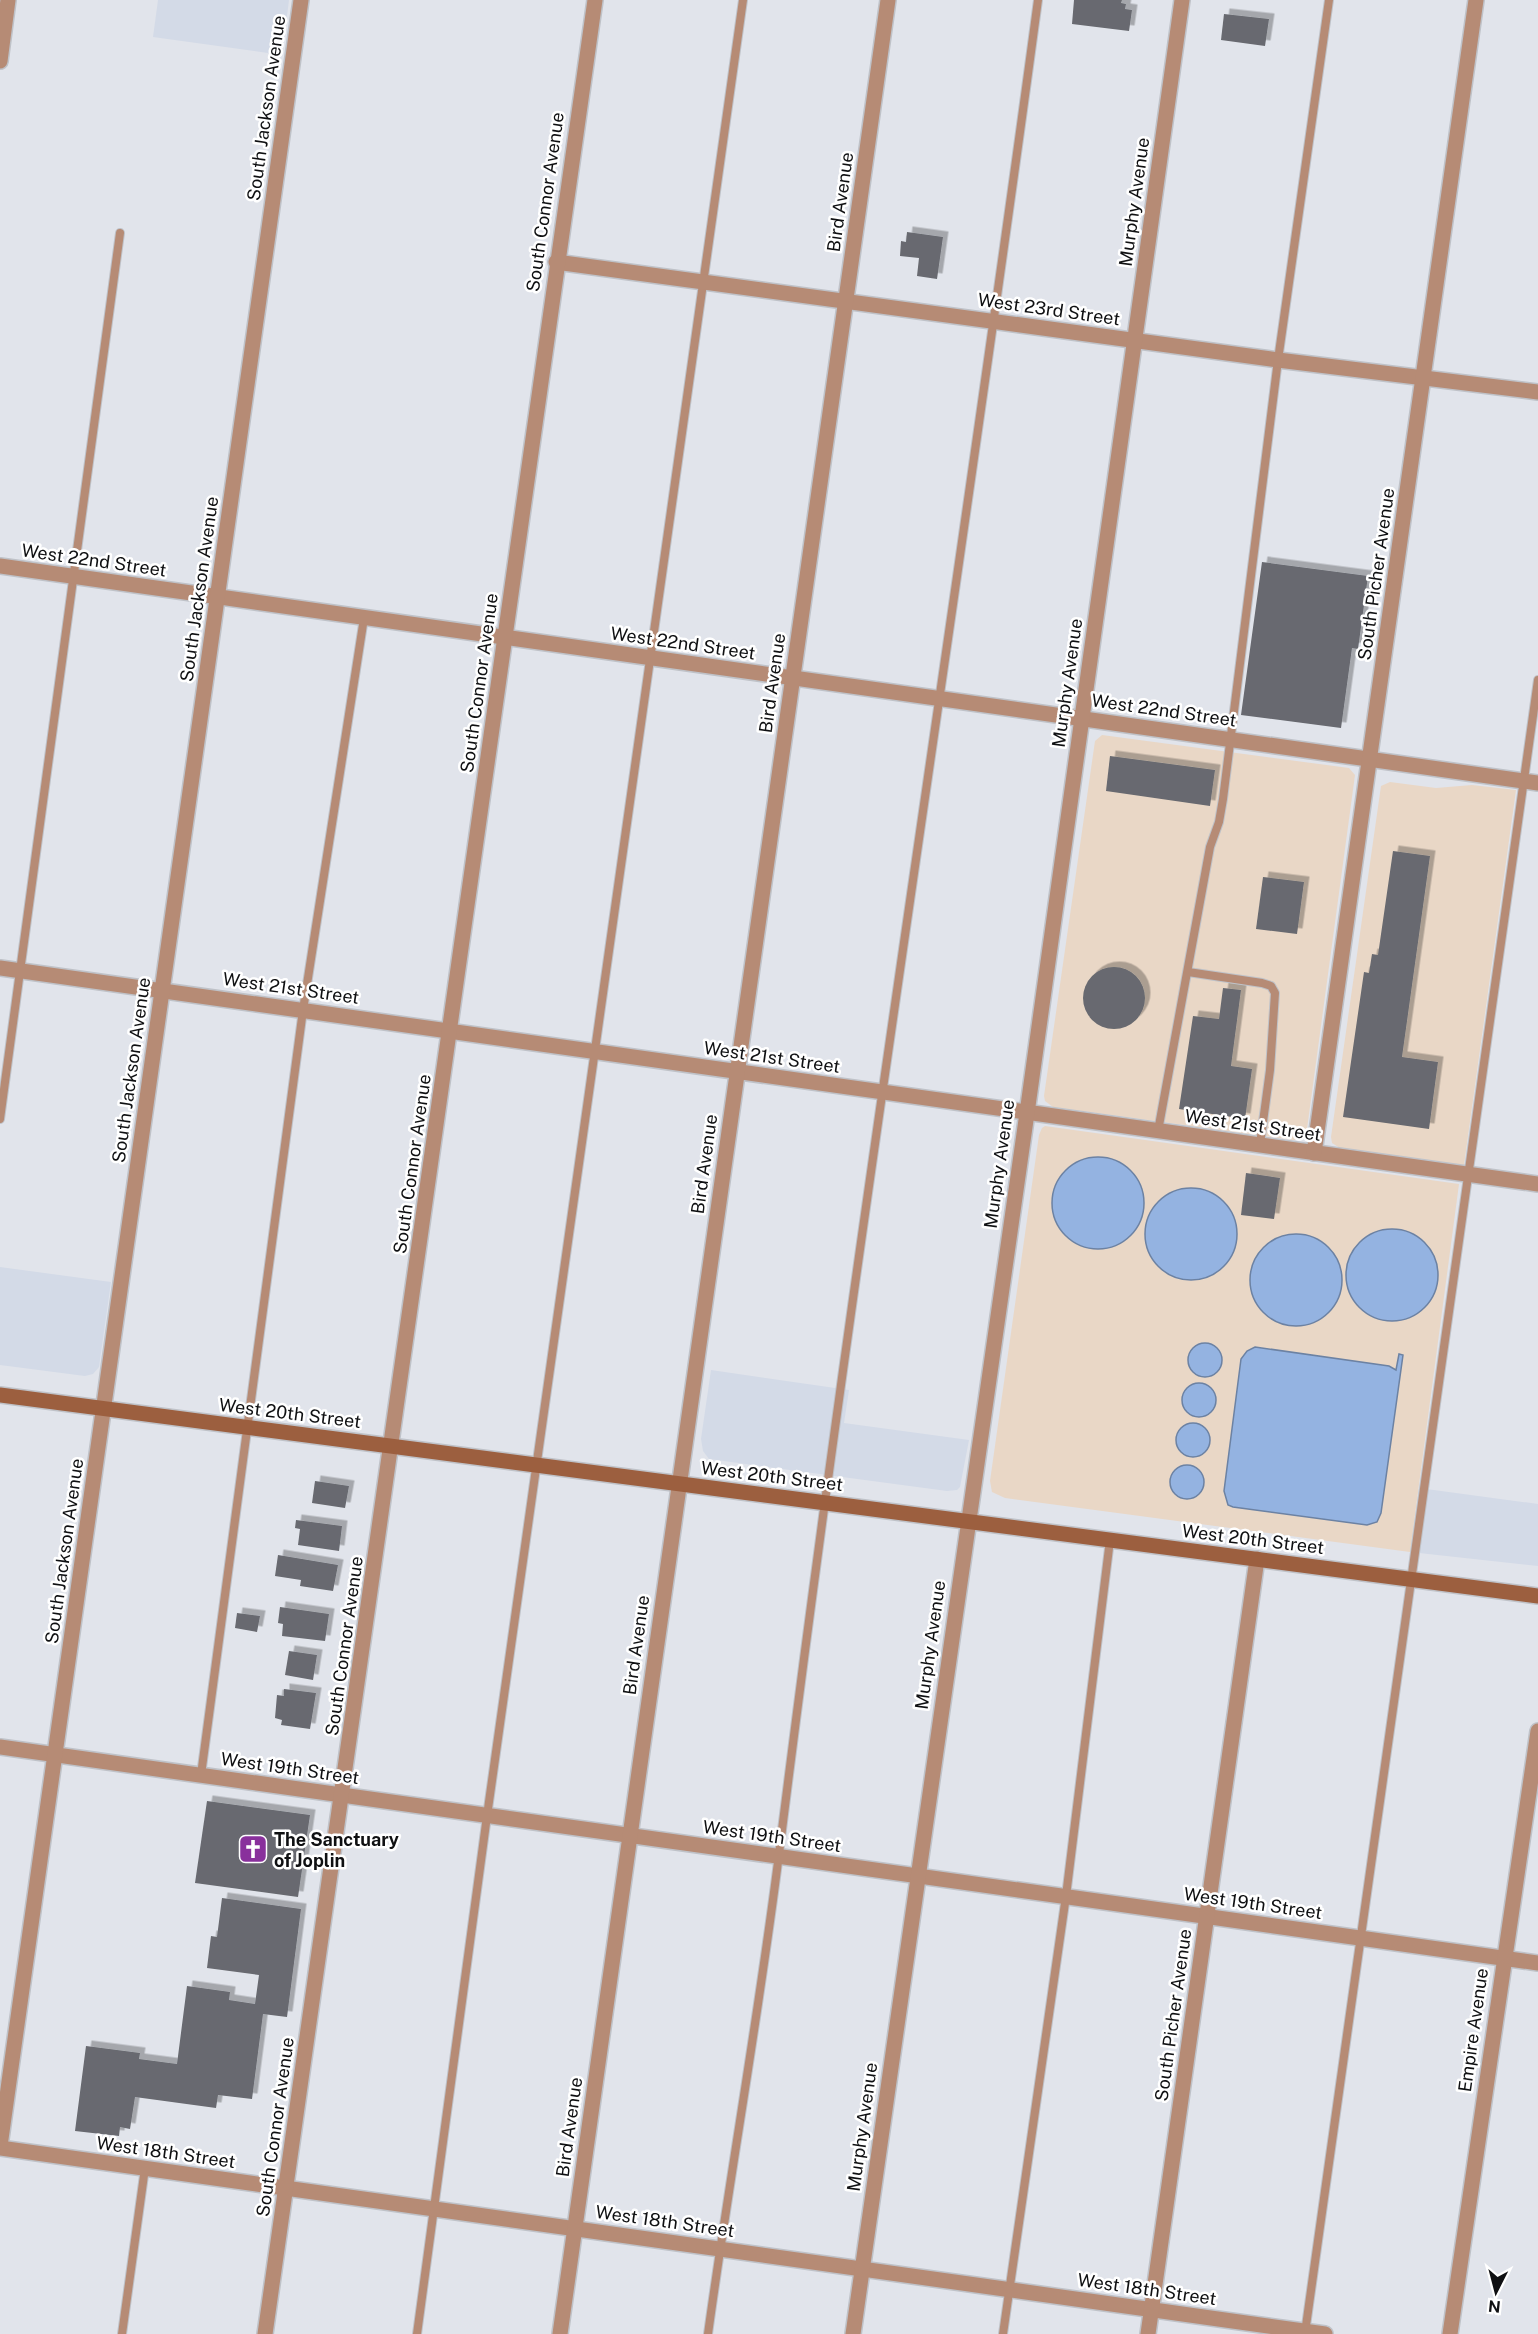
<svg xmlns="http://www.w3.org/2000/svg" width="1538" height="2334" viewBox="0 0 1538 2334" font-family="'Public Sans',sans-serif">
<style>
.built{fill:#d3dae7}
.industrial{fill:#e9d7c6}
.water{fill:#94b3e1;stroke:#6c82a3;stroke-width:1.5}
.building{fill:#67696f;filter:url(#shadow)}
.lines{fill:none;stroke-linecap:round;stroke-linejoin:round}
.service-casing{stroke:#bfc2c8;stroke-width:10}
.minor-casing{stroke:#bfc2c8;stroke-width:18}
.secondary-casing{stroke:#bfc2c8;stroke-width:18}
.service{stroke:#b68b75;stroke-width:8}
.minor{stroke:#b68b75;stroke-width:15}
.secondary{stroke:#9c5f3f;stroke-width:15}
.labels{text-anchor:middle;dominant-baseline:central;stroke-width:5;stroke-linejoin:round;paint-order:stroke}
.street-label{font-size:18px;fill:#0f1012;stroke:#fff}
.poi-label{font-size:18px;font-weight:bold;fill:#0f1012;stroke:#fff;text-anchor:start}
</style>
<defs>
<filter id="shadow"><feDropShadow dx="5.5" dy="-5.5" stdDeviation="0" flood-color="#0004"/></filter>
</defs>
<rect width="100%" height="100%" fill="#e1e4eb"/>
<g class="built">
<polygon points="158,0 289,0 282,55 153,37"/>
<polygon points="0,1267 111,1282 99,1367 93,1374 85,1376 0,1365"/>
<polygon points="711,1370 849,1390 844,1423 969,1440 960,1487 957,1490 947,1491 709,1459 703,1451 701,1439"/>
<polygon points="1419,1488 1538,1504 1538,1566 1410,1552"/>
</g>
<g class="industrial">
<polygon points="1102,735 1349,768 1355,775 1307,1129 1303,1138 1294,1140 1053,1107 1045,1101 1044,1096 1095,741"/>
<polygon points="1390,782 1436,788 1472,785 1516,790 1464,1165 1340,1148 1332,1143 1331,1137 1381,786"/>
<polygon points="1045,1126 1459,1184 1410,1552 1005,1498 992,1492 990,1481 1039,1135 1042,1128"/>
</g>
<g class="water">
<circle cx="1098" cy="1203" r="46"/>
<circle cx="1191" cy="1234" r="46"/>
<circle cx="1392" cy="1275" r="46"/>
<circle cx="1296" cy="1280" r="46"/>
<circle cx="1205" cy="1360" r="17"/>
<polygon points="1255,1347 1389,1366 1396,1370 1399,1354 1403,1355 1381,1513 1377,1522 1367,1525 1233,1507 1228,1505 1224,1491 1241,1359 1247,1351"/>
<circle cx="1199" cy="1400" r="17"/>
<circle cx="1193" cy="1440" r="17"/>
<circle cx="1187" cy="1482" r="17"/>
</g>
<g class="building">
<polygon points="1074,0 1122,0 1121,3 1126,4 1125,9 1132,10 1129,31 1072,24"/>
<polygon points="1224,14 1269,19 1265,46 1221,40"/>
<polygon points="907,232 943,237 937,279 917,276 919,258 900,256 901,241 906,242"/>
<polygon points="1262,562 1368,576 1358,649 1352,648 1341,728 1241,715"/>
<polygon points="1110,756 1215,770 1210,806 1106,791"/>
<polygon points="1393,851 1430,856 1402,1057 1438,1062 1429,1129 1343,1117 1364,972 1369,973 1372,954 1378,955"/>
<polygon points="1263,877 1304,882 1297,934 1256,929"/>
<circle cx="1114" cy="998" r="31"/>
<polygon points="1223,988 1241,990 1231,1066 1252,1069 1245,1119 1179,1109 1193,1016 1219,1019"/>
<polygon points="1246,1173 1280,1178 1274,1219 1241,1215"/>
<polygon points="315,1481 349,1486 345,1508 312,1503"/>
<polygon points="296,1520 342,1526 339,1551 298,1545 300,1529 295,1528"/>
<polygon points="278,1555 338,1565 333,1591 300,1586 301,1580 275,1576"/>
<polygon points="280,1607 329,1614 325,1641 282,1636 283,1624 278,1623"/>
<polygon points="237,1613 260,1616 257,1632 235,1628"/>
<polygon points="289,1651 317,1655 313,1680 285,1675"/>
<polygon points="284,1689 316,1693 310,1729 281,1725 282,1720 275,1718 277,1695 284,1696"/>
<polygon points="207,1801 310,1815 298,1897 195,1883"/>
<polygon points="222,1898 301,1909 287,2017 263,2014 252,2099 218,2095 216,2108 135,2097 130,2129 120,2127 119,2136 75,2131 86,2046 140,2053 139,2059 177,2064 187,1986 230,1992 229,2000 255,2004 259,1975 207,1968 211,1936 217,1937"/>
</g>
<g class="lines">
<g class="service-casing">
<g id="service">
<polyline points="1188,972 1262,983 1271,986 1275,993 1270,1070 1260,1144"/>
<polyline points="0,1119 120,233"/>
<polyline points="1158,1131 1210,847 1219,822 1223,799 1278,360 1329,0"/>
<polyline points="201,1775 303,1010 364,618"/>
<polyline points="1305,2333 1538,680"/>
<polyline points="122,2334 145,2168"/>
<polyline points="417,2334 487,1816 743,0"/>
<path d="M708,2334c22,-160 51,-320 71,-480 77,-619 176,-1236 259,-1854"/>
<polyline points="1003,2334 1066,1896 1110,1540"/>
</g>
</g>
<g class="minor-casing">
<g id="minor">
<polyline points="0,61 8,0"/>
<polyline points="556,262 1278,360 1538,392"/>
<polyline points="0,566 1538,783"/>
<polyline points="0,968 1538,1184"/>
<polyline points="1314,1153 1476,0"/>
<polyline points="0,1747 1538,1963"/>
<polyline points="0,2146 301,0"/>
<polyline points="0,2148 1325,2334"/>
<polyline points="265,2334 595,0"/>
<polyline points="560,2334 888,0"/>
<polyline points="853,2334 1027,1113 1182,0"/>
<polyline points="1148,2334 1257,1559"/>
<polyline points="1450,2334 1538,1731"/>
</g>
</g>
<g class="secondary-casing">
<polyline id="secondary" points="0,1395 1538,1596"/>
</g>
<use href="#service" class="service"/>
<use href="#minor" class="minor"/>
<use href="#secondary" class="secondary"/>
</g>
<defs>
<g id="church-square" transform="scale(1.5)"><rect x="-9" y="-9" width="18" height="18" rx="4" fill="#89309c" stroke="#fff"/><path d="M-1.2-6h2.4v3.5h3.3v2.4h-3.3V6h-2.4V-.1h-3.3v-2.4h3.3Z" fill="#fff"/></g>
</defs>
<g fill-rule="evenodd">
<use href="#church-square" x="253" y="1849"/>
</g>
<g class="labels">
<g class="street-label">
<text transform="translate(266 108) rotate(-82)">South Jackson Avenue</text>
<text transform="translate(545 202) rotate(-82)">South Connor Avenue</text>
<text transform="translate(840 202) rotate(-82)">Bird Avenue</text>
<text transform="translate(1134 202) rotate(-82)">Murphy Avenue</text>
<text transform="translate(1049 309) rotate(8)">West 23rd Street</text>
<text transform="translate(94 560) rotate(8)">West 22nd Street</text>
<text transform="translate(1376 574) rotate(-82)">South Picher Avenue</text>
<text transform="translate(199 589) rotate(-82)">South Jackson Avenue</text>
<text transform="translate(683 643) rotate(8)">West 22nd Street</text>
<text transform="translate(479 683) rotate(-82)">South Connor Avenue</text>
<text transform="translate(772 683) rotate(-82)">Bird Avenue</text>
<text transform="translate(1067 683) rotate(-82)">Murphy Avenue</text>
<text transform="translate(1164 710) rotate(8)">West 22nd Street</text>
<text transform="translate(291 988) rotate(8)">West 21st Street</text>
<text transform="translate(772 1057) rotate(8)">West 21st Street</text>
<text transform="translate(131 1070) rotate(-82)">South Jackson Avenue</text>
<text transform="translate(1253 1125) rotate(8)">West 21st Street</text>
<text transform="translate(412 1164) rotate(-82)">South Connor Avenue</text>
<text transform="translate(704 1164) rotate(-82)">Bird Avenue</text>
<text transform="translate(999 1164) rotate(-82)">Murphy Avenue</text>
<text transform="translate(290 1413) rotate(7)">West 20th Street</text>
<text transform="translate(772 1476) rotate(7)">West 20th Street</text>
<text transform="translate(1253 1539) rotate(7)">West 20th Street</text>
<text transform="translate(64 1551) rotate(-82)">South Jackson Avenue</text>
<text transform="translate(636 1645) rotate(-82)">Bird Avenue</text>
<text transform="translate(930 1645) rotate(-82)">Murphy Avenue</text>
<text transform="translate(344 1646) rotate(-82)">South Connor Avenue</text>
<text transform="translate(290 1768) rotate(8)">West 19th Street</text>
<text transform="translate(772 1836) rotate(8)">West 19th Street</text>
<text transform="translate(1253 1903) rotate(8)">West 19th Street</text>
<text transform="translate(1173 2015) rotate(-82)">South Picher Avenue</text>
<text transform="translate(1473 2030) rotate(-82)">Empire Avenue</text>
<text transform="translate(275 2127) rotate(-82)">South Connor Avenue</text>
<text transform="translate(569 2127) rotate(-82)">Bird Avenue</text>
<text transform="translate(862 2127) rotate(-82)">Murphy Avenue</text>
<text transform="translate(166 2152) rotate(8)">West 18th Street</text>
<text transform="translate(665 2221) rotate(8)">West 18th Street</text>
<text transform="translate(1147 2289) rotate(8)">West 18th Street</text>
</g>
<g class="poi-label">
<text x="274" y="1839">The Sanctuary<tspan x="274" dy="21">of Joplin</tspan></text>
</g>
</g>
<g transform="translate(1496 2292) rotate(186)" stroke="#ffffff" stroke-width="4.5" paint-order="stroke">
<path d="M0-4.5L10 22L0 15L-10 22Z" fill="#0f1012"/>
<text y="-9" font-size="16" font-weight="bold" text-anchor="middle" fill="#0f1012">N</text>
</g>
</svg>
